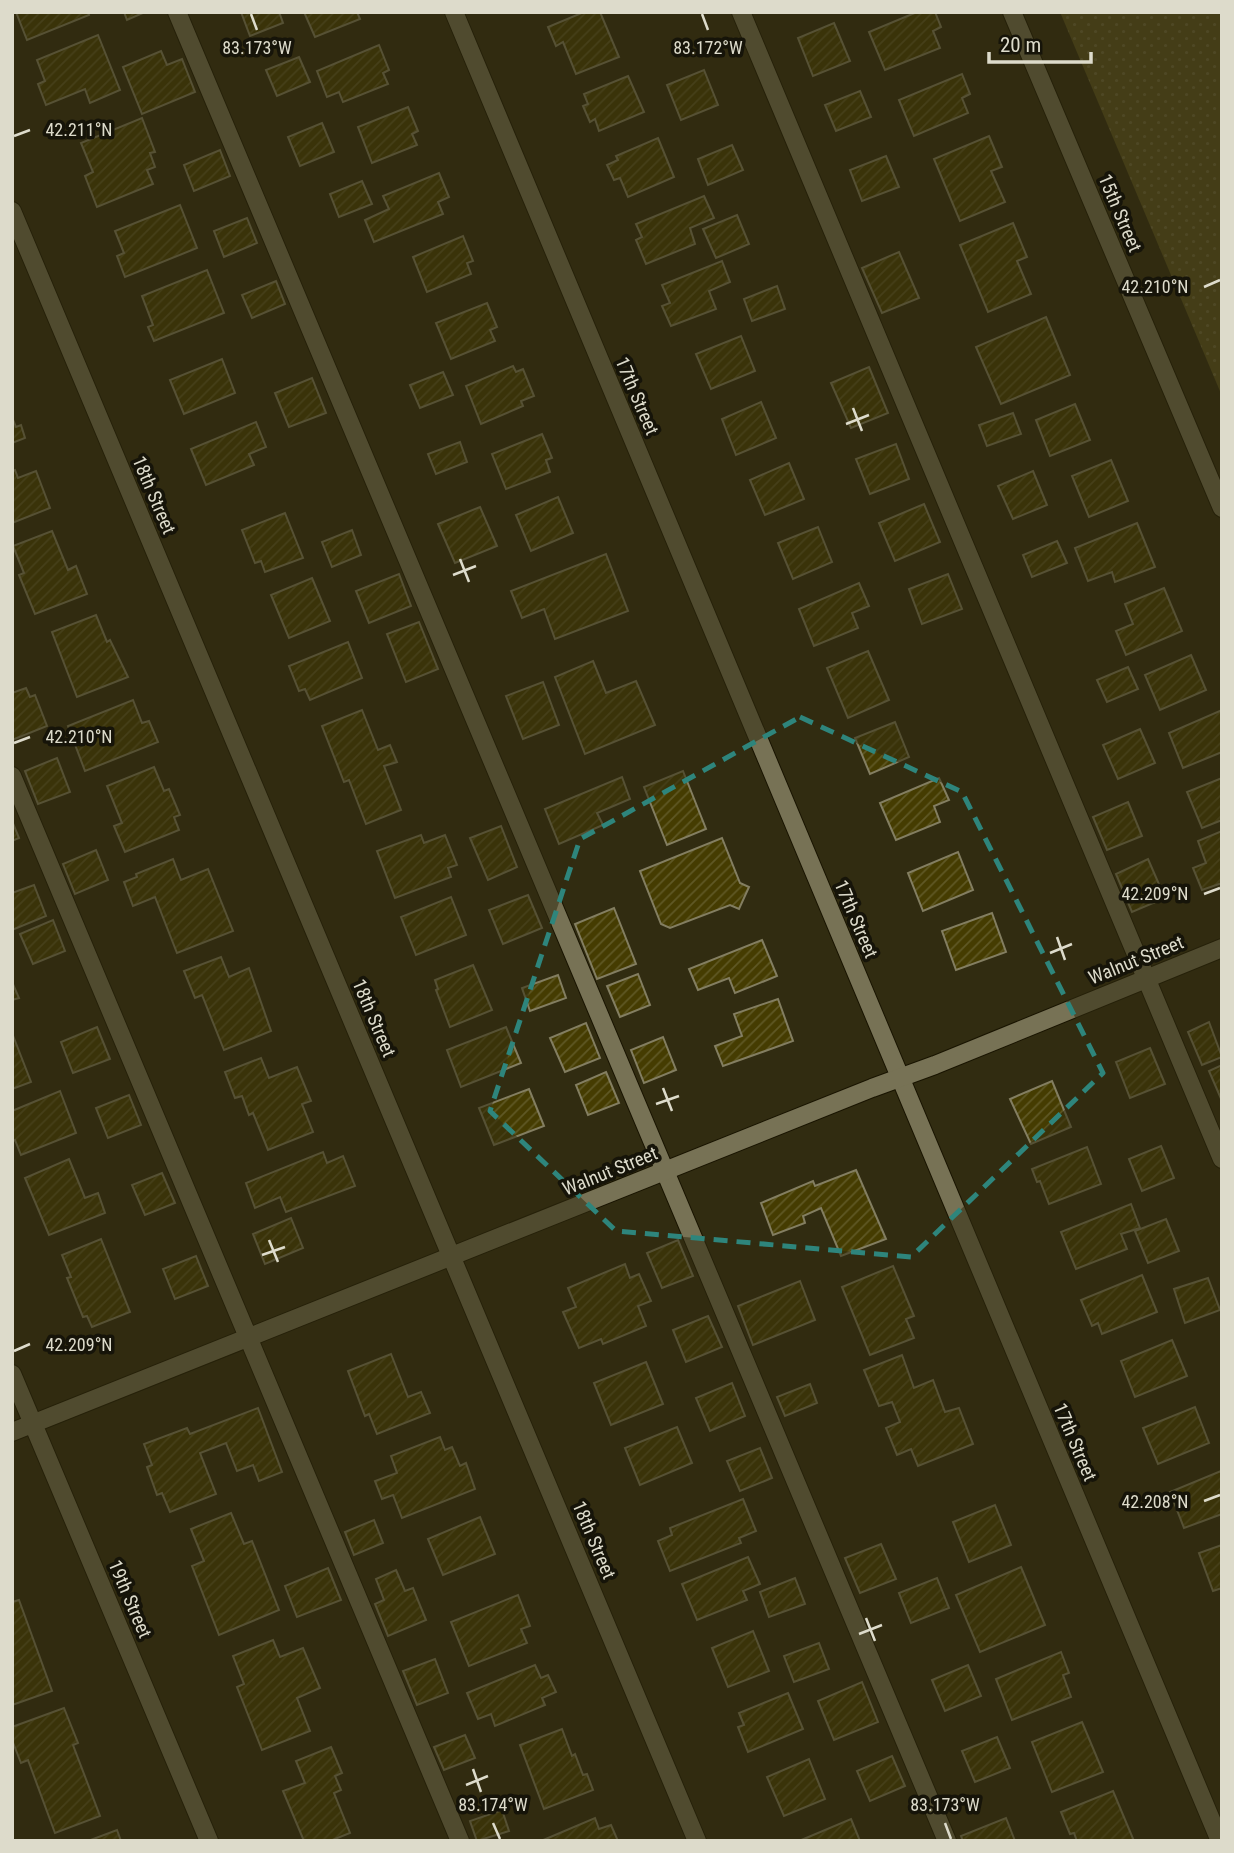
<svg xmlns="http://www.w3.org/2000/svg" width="1234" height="1853" viewBox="0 0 1234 1853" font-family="'Roboto Condensed',sans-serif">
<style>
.park{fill:url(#park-dots)}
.building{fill:url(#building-hatch);stroke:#837e61;stroke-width:2}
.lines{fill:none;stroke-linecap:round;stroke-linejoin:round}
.minor-casing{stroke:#191400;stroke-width:20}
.minor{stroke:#777255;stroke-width:18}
.marked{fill:none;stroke:#2e857c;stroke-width:5;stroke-dasharray:14 9;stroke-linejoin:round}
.ticks{fill:none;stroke:#dddbcb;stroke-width:2.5}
.labels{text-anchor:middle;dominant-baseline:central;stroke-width:7;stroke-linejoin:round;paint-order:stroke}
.street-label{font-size:19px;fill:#dddbcb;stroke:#161409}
.ticks-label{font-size:18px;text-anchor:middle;fill:#dddbcb;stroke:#161409;stroke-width:7;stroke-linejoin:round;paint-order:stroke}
</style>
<defs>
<pattern id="park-dots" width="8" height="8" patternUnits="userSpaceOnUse" patternTransform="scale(1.75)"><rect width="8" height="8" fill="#5b521f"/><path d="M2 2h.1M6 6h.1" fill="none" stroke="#726a3e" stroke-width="1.8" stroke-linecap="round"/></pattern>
<pattern id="building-hatch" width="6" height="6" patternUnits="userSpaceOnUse" patternTransform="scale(1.75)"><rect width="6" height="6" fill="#453c01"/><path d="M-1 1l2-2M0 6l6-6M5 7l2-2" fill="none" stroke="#5f5825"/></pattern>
</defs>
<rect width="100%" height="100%" fill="#312c11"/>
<polygon class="park" points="1060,12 1222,12 1222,396"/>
<g class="building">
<polygon points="16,12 88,12 89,15 27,40"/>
<polygon points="124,12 145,12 127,20"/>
<polygon points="241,12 279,12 283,23 250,36"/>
<polygon points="304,12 357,12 360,19 315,37"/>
<polygon points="584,12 600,12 619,57 576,74 563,42 556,46 548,27"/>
<polygon points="917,12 935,12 941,27 933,31 940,48 885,70 869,32"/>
<polygon points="834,23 850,61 813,76 798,38"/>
<polygon points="98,35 120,90 90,103 85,89 46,105 38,84 45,81 37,60"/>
<polygon points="379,45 389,70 383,73 388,84 343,102 339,92 327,97 317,71"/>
<polygon points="161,51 167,65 182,59 195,92 142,114 123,67"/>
<polygon points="299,57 310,82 277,96 266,70"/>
<polygon points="704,70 718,105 681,120 667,85"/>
<polygon points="962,74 970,94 962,98 968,113 914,136 899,100"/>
<polygon points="628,76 644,112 599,131 595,119 590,122 583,106 588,104 584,94"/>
<polygon points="860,91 871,117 836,131 825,105"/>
<polygon points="408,107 418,131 412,134 417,145 372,163 358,127"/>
<polygon points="142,118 155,152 150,153 155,167 147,170 153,184 97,207 85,176 93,172 81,143"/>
<polygon points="322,123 334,152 300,166 288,137"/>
<polygon points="989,136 1002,167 991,171 1005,202 960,221 934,159"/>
<polygon points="658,138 674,177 628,197 620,178 614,180 607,165 618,160 616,156"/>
<polygon points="732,145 743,170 708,185 698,159"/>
<polygon points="220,150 230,176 194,191 184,165"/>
<polygon points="886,156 899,187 862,201 850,170"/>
<polygon points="439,173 449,197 438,202 443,214 374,242 365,220 389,209 383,196"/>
<polygon points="362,181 372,204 339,217 330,194"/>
<polygon points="704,196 714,218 690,228 695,244 646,264 636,240 642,237 636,224"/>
<polygon points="180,205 197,248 125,277 117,256 124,253 115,231"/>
<polygon points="737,215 749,244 716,258 703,229"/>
<polygon points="247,218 257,243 224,257 214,231"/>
<polygon points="1013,223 1027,257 1017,261 1031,294 988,312 960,245"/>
<polygon points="463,236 473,261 467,263 471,274 427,292 413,257"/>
<polygon points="899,252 919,298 882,313 862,268"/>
<polygon points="722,261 730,282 709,291 716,309 671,326 662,306 670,303 662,285"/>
<polygon points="207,270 224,313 154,341 148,327 153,325 142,296"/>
<polygon points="276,281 285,304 252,318 242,295"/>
<polygon points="777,286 785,309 752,321 744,299"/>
<polygon points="487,303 497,327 490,330 495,341 451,359 436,323"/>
<polygon points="1046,317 1070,375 1001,404 976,347"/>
<polygon points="741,336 755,371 711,389 696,354"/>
<polygon points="222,359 235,393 184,414 170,380"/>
<polygon points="513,366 516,372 523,369 534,396 521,401 523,406 481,424 466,386"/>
<polygon points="869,367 888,413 851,428 831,383"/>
<polygon points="443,372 453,395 420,408 410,385"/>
<polygon points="312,378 326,413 289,427 275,393"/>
<polygon points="761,402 776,438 736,455 722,419"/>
<polygon points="1075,404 1090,440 1050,456 1036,420"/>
<polygon points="1013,413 1021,434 987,446 979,425"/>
<polygon points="12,417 16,427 21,425 25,438 12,443"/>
<polygon points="256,422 266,447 249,454 254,465 206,485 191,449"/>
<polygon points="542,434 552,458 546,460 550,472 506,489 492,454"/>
<polygon points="460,442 467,462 436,474 428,454"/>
<polygon points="896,444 909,479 870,494 856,459"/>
<polygon points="1111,460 1128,501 1089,517 1072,476"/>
<polygon points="789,463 804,499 765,515 750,480"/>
<polygon points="15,470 18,478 36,471 50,508 12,523 12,471"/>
<polygon points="1033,471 1047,505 1013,519 998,486"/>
<polygon points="558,497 573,533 531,551 516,515"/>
<polygon points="924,504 940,542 895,561 879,523"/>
<polygon points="480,507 497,546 455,563 438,524"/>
<polygon points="285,513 303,558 265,572 261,561 255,563 242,530"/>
<polygon points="1137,523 1155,567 1115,582 1112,572 1088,581 1075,548"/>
<polygon points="818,527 832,562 793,579 778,543"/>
<polygon points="352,530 361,555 332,567 322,542"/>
<polygon points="52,531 68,570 76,566 87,594 35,614 19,575 24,573 13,546"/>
<polygon points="1057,541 1067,563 1032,577 1023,555"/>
<polygon points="606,554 628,611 555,639 544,609 522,618 511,591"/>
<polygon points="399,574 411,606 369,623 356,591"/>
<polygon points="948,574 962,609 922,624 909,589"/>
<polygon points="312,578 330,621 289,638 271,595"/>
<polygon points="859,583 869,606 852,613 858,628 814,646 799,609"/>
<polygon points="1164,588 1182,631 1126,655 1116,631 1133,624 1125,604"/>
<polygon points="96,615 107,642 110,640 128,677 77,697 52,632"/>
<polygon points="419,622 438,669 406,682 387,634"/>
<polygon points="348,642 362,678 310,700 305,689 299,691 289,666"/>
<polygon points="868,651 889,700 848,718 827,668"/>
<polygon points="1191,655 1206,690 1160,710 1145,675"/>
<polygon points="593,661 606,693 636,681 655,725 585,754 555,677"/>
<polygon points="1128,667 1138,689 1107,702 1097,680"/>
<polygon points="543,682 559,725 523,739 506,696"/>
<polygon points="26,688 30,697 35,695 47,726 12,740 12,693"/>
<polygon points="133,700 142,723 149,721 158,742 85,771 68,726"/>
<polygon points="362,710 378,750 390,745 397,762 384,766 401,810 366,824 349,780 344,782 322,726"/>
<polygon points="1222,710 1222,752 1183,768 1169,733"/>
<polygon points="895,722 909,757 870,774 855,738"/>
<polygon points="1140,729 1155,763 1118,779 1103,745"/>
<polygon points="57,758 70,792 38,804 25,771"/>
<polygon points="154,767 164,791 169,789 180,815 174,817 179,830 125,852 114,826 122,823 107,786"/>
<polygon points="683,771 706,829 667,845 644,787"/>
<polygon points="622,777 630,799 597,813 603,825 559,844 545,809"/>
<polygon points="939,778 949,800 934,806 940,822 896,840 880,803"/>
<polygon points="1222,778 1222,820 1202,828 1187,792"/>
<polygon points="1128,802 1142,836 1107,850 1093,817"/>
<polygon points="12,821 19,838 12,841"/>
<polygon points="501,826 517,867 488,880 470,838"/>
<polygon points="1222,831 1222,883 1202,890 1193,868 1206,863 1198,841"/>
<polygon points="421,835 424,843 445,835 457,865 448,868 451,877 395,898 377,851"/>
<polygon points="722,838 740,883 749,887 739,909 730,905 670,928 661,924 640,871"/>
<polygon points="96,850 108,880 75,894 63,864"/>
<polygon points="958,852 973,890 923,911 908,873"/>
<polygon points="173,859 181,880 208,869 233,931 177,953 155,897 133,906 124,882 137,877 136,874"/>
<polygon points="1148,859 1165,898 1132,912 1116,874"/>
<polygon points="34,885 46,916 12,930 12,893"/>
<polygon points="528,895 542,928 503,944 489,910"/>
<polygon points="451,897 466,935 416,955 401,917"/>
<polygon points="614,908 636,964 597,979 575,924"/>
<polygon points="992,913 1006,952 956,970 942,931"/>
<polygon points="53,920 65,951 33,964 20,934"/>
<polygon points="762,940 777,976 735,993 729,978 698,990 689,969"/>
<polygon points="221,957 229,977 249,968 271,1031 224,1050 202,995 195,998 184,971"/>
<polygon points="473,965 492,1010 450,1027 436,990 438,989 435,980"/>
<polygon points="638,974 650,1005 620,1017 607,986"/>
<polygon points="558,975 566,998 530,1011 522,988"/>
<polygon points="12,982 19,998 12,1000"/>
<polygon points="778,999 793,1041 723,1066 715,1046 742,1036 734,1014"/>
<polygon points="1209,1022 1222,1057 1202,1065 1188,1032"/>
<polygon points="586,1023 600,1058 565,1072 550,1038"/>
<polygon points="97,1027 110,1059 73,1073 61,1042"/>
<polygon points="506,1027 521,1063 461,1087 447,1050"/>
<polygon points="12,1033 31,1082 12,1089"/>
<polygon points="663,1037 676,1070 644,1083 631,1050"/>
<polygon points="1150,1048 1165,1084 1130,1098 1116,1062"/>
<polygon points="261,1058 269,1078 297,1067 311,1101 302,1104 313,1132 268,1150 253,1113 249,1115 242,1096 235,1098 225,1072"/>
<polygon points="1222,1065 1222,1101 1209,1071"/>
<polygon points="606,1072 619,1103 588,1115 576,1085"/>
<polygon points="1052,1081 1071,1127 1031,1144 1010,1099"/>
<polygon points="529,1089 544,1126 494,1145 479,1108"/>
<polygon points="60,1091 76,1133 21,1155 15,1140 12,1141 12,1111"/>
<polygon points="129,1095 141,1125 108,1138 96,1108"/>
<polygon points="1161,1146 1174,1178 1142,1191 1129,1159"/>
<polygon points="1087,1147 1101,1184 1049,1204 1040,1181 1037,1182 1032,1169"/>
<polygon points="323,1152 327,1163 343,1156 355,1186 286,1212 280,1197 255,1208 246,1183"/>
<polygon points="69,1159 85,1198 98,1193 105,1213 49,1235 25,1178"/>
<polygon points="856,1170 886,1239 841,1256 821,1208 803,1216 805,1223 773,1235 761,1203 813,1181 815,1186"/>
<polygon points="162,1173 175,1203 145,1215 132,1185"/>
<polygon points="1131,1204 1140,1228 1121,1234 1127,1249 1076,1269 1061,1232"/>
<polygon points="291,1218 303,1248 265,1264 253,1234"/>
<polygon points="1166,1219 1179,1251 1148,1263 1135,1231"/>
<polygon points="101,1239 130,1312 92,1327 87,1316 83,1317 67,1278 71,1277 62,1255"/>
<polygon points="678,1240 693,1276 662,1288 647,1253"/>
<polygon points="196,1256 208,1286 175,1299 163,1269"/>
<polygon points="625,1264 630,1278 639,1274 651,1301 638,1306 646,1326 603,1344 601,1339 579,1348 563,1312 576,1307 568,1288"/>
<polygon points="893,1266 914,1316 906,1319 914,1338 870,1355 842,1287"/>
<polygon points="1142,1275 1157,1312 1102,1334 1098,1323 1092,1326 1081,1300"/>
<polygon points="1208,1278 1220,1310 1185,1323 1174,1289"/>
<polygon points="800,1281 815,1320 753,1345 738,1306"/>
<polygon points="708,1316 722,1347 686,1362 673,1330"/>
<polygon points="1172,1340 1187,1376 1135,1397 1121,1361"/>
<polygon points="391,1354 408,1397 421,1392 430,1413 377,1434 369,1414 365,1416 348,1371"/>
<polygon points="902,1355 914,1388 933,1380 945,1412 959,1408 973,1444 918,1466 911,1449 897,1455 886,1428 900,1422 892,1402 879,1406 864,1370"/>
<polygon points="646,1362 663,1404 611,1425 594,1383"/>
<polygon points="732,1383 745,1416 710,1431 696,1398"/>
<polygon points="810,1384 817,1403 785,1416 777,1397"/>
<polygon points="1195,1407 1209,1443 1158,1464 1143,1428"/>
<polygon points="258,1408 282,1472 259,1481 253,1465 237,1471 226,1443 200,1453 216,1494 170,1512 162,1493 157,1495 147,1467 152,1465 144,1444 187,1428 190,1434"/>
<polygon points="677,1427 692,1463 640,1485 625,1448"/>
<polygon points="440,1437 445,1450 452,1447 460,1466 466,1463 475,1489 402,1518 393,1495 382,1499 375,1481 397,1473 391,1456"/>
<polygon points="760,1448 772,1478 740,1491 727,1461"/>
<polygon points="1221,1471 1222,1514 1184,1528 1170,1492"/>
<polygon points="743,1499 756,1531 739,1538 741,1543 670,1571 658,1541 672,1535 670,1528"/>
<polygon points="995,1505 1011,1545 969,1562 953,1522"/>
<polygon points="231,1513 244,1544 252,1541 279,1610 219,1635 192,1566 204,1561 191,1529"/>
<polygon points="480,1517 495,1554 443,1575 428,1539"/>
<polygon points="374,1520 383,1543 354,1555 345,1532"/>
<polygon points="881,1544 896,1579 860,1593 845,1558"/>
<polygon points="1222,1545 1222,1588 1213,1591 1199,1553"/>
<polygon points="748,1557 760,1584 743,1591 747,1600 697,1620 682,1584"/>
<polygon points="1021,1567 1045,1625 980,1652 956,1595"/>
<polygon points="328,1568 341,1600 297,1617 285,1586"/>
<polygon points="396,1570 405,1591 413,1588 426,1620 388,1636 375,1604 384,1600 376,1579"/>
<polygon points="795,1578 805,1604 769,1617 760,1592"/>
<polygon points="937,1578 949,1608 911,1623 899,1593"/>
<polygon points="518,1595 530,1626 521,1629 527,1643 469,1666 451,1622"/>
<polygon points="19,1600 52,1691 12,1705 12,1602"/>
<polygon points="753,1631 769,1671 728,1687 712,1648"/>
<polygon points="273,1640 280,1657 303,1648 320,1688 297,1698 310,1731 262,1750 237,1687 244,1684 233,1656"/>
<polygon points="819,1643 829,1669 794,1682 784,1656"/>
<polygon points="1061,1652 1069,1673 1063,1675 1071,1697 1012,1720 996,1679"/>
<polygon points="435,1659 448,1693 417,1705 403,1671"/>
<polygon points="535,1665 541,1678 548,1675 556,1692 542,1698 545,1705 495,1726 491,1714 478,1719 467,1693"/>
<polygon points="968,1665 981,1696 945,1711 932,1680"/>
<polygon points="862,1682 878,1722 834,1740 818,1701"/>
<polygon points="788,1693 803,1729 748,1752 738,1727 744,1725 739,1713"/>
<polygon points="64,1708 78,1743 73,1745 100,1816 55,1833 28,1760 21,1763 12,1740 12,1727"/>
<polygon points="1082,1722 1103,1772 1052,1792 1032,1742"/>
<polygon points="562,1729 572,1756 575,1754 583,1775 587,1774 593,1790 544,1809 520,1745"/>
<polygon points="465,1735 475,1758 444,1770 434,1747"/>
<polygon points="997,1737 1010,1768 975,1782 962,1751"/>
<polygon points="331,1747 342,1773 335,1776 341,1790 334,1793 350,1833 330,1841 304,1841 283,1791 305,1783 296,1761"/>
<polygon points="892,1756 905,1786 870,1801 857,1771"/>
<polygon points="809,1759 825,1799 784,1816 767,1777"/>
<polygon points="1113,1791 1134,1841 1077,1841 1074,1833 1070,1834 1061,1812"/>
<polygon points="502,1810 509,1831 477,1841 470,1821"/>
<polygon points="595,1818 599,1829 611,1825 618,1841 541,1841"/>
<polygon points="1006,1818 1015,1841 963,1841 961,1836"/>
<polygon points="851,1819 860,1841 799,1841"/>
<polygon points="117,1830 121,1841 88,1841"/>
</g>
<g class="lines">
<g class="minor-casing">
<g id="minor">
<polyline points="177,12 947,1841"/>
<polyline points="454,12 1220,1841"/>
<polyline points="741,12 1222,1159"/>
<polyline points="1012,12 1222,508"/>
<polyline points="12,211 697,1841"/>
<polyline points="12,776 460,1841"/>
<polyline points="12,1374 209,1841"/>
<polyline points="12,1432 872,1088 935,1065 1222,948"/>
</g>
</g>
<use href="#minor" class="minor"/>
</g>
<path d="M0 0H1234V1853H0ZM800,717l162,75 141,281 -192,184 -295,-26 -126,-120 90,-272z" fill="#312c11" fill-opacity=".55" fill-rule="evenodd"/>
<path class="marked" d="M800,717l162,75 141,281 -192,184 -295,-26 -126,-120 90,-272z"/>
<path class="ticks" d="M251,14l6,16M702,14l6,16M14,136l16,-6M1204,287l16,-7M853,408l9,23M846,424l23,-9M460,559l9,23M453,575l23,-9M14,743l16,-6M1204,894l16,-6M1057,937l8,23M1050,953l22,-9M663,1088l9,23M656,1104l23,-8M269,1240l9,22M262,1255l23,-8M14,1351l16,-7M1204,1501l16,-6M866,1618l9,23M859,1634l23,-9M473,1769l8,23M466,1785l22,-9M493,1823l7,16M945,1823l6,16"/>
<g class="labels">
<g class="street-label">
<text transform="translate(1120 213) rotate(67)">15th Street</text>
<text transform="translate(637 396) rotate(67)">17th Street</text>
<text transform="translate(154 495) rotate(67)">18th Street</text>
<text transform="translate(856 919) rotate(67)">17th Street</text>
<text transform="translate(1136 960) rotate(-22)">Walnut Street</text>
<text transform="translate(374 1018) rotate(67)">18th Street</text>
<text transform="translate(610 1171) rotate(-22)">Walnut Street</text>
<text transform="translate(1075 1442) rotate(67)">17th Street</text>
<text transform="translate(594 1540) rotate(67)">18th Street</text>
<text transform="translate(130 1599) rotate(67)">19th Street</text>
</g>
</g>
<g class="ticks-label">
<text x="257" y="54">83.173°W</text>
<text x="708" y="54">83.172°W</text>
<text x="79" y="136">42.211°N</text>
<text x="1155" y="293">42.210°N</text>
<text x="79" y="743">42.210°N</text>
<text x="1155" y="900">42.209°N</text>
<text x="79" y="1351">42.209°N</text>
<text x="1155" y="1508">42.208°N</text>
<text x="493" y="1811">83.174°W</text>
<text x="945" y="1811">83.173°W</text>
</g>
<rect width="1234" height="1853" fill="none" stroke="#dddbcb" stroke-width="28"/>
<path d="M989 52v10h102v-10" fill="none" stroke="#dddbcb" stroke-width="3.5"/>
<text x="1000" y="52" font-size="21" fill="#dddbcb" stroke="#161409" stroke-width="5" paint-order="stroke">20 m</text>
</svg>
